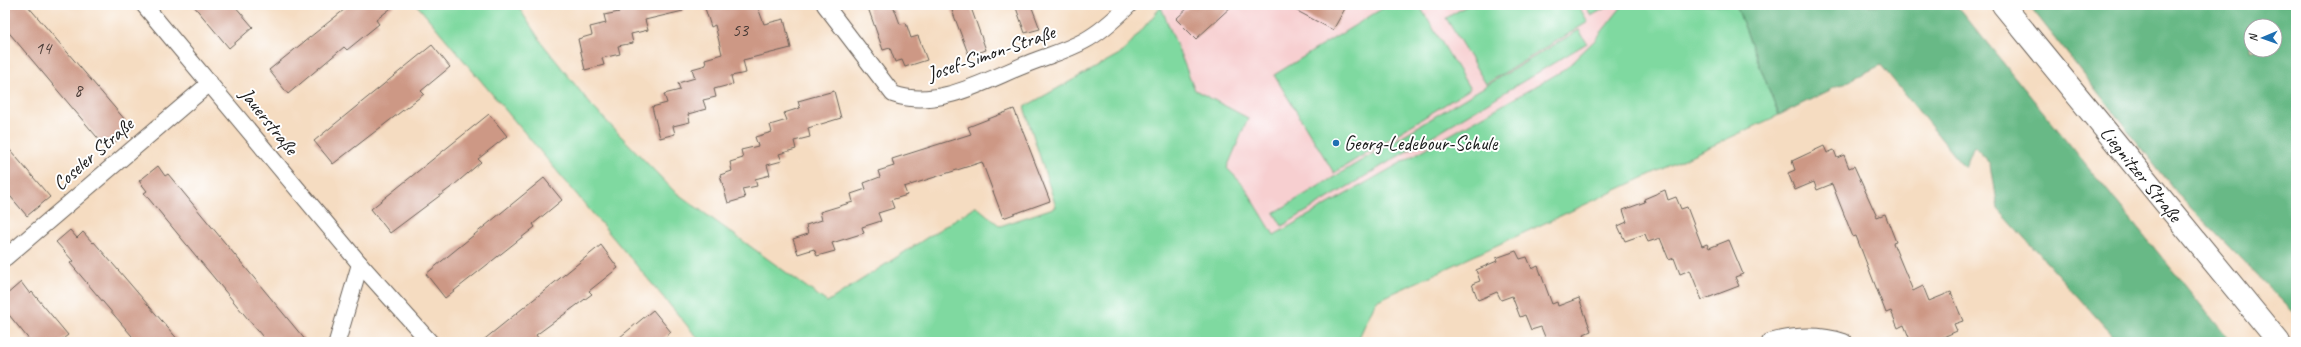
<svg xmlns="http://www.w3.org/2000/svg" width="2301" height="347" viewBox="0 0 2301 347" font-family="Caveat,sans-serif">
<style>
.built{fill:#f7cfd0}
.green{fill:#7fd9a0;stroke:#4e7a5e}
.forest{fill:#67b986;stroke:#426a51;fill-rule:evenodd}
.building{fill:#cd9885}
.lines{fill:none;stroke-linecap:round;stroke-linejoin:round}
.street-casing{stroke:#685f56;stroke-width:18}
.secondary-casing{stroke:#685f56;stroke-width:24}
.street{stroke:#fff;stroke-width:16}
.secondary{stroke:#fff;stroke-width:22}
.poi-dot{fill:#1f6fb2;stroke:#fff;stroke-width:1.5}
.labels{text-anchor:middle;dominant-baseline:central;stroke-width:4;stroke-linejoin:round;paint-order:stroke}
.number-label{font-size:18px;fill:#483b36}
.street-label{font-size:20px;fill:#1c1c1c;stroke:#fff}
.poi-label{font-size:20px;fill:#1c1c1c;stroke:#fff;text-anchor:start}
</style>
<rect width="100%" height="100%" fill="#fff"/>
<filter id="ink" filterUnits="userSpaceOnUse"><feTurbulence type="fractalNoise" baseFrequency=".025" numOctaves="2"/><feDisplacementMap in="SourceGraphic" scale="8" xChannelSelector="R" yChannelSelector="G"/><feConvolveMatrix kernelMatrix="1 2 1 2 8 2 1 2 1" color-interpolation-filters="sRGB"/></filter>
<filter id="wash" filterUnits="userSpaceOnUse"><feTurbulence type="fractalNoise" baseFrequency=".012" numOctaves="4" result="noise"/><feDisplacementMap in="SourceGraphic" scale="16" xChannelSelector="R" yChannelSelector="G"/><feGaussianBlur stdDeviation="0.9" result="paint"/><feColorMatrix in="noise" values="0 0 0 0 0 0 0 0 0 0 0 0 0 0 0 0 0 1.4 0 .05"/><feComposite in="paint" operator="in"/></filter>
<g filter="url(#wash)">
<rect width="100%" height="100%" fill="#f5dcc1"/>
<polygon class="built" points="1163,5 1623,5 1595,40 1564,70 1274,235 1245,187 1227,168 1248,118 1195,90 1161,7"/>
<g class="green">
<polygon points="417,5 517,5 542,43 592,106 674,191 827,302 976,206 1000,226 1056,207 1024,107 1123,52 1161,7 1195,90 1248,118 1227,168 1245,187 1274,235 1564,70 1595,40 1623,5 1736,5 1779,115 1376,301 1357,342 701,342"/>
<polygon points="1388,5 1419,5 1470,89 1334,173 1274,75"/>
<polygon points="1468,5 1578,5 1588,22 1486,84 1446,18"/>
<polygon points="1585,5 1609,5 1609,6 1591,16"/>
<polygon points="1579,30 1587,43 1282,226 1274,213"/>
</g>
<g class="forest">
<polygon points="1736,5 1956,5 2231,342 2119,342 1998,209 1991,164 1974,146 1965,168 1881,65 1779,115"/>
<path d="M2029,5h267v310l-114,-116zM2251,26h24v24h-24z"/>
</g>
<g id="blocks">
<g class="building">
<polygon points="5,5 27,5 132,128 107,149 5,28"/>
<polygon points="193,5 234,5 253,27 229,48"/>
<polygon points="350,5 395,5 376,20 379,24 347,50 344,47 288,94 269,70"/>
<polygon points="617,5 683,5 683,11 645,20 648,30 631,34 633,43 618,46 620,54 602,58 604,65 585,70 578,39 592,35 590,27 606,23 604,15 619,12"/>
<polygon points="704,5 757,5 764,24 784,19 791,48 743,60 746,73 731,76 733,84 714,89 716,97 703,100 706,109 688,114 690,122 673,126 675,134 660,138 652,107 667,103 664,94 680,90 678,83 695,78 692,69 706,65 705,59 722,54 715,25 711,27"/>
<polygon points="867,5 893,5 900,24 906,23 911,38 918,36 927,60 905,67 902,60 895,62 890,48 883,50"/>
<polygon points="950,5 970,5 986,50 969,56"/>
<polygon points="1015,5 1031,5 1040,29 1025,33"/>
<polygon points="1191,5 1233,5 1196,39 1176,19"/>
<polygon points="1286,5 1347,5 1333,30"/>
<polygon points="432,45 450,67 421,91 424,94 333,164 314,141"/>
<polygon points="834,91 841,118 808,128 810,137 794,141 796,149 779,154 782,161 767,165 770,175 755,179 757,186 742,189 745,198 728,203 720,175 732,171 730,162 743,158 741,150 758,146 755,137 772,132 770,125 787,120 784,113 800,108 798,101"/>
<polygon points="1014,109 1050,201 1003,218 982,162 904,187 907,195 891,200 894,208 878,213 881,221 862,227 864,233 832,243 835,251 817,256 814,249 798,254 793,239 808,234 806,225 822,220 820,212 853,202 851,194 866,189 864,183 880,177 878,171 894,166 892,159 971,134 968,127"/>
<polygon points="489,114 507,136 478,159 481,162 454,185 390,233 371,209"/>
<polygon points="5,144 50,197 27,216 5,190"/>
<polygon points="1824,146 1827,153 1834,150 1837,158 1844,155 1849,168 1854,166 1877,217 1885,214 1896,242 1893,243 1913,291 1923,286 1929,301 1951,292 1963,321 1954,324 1957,331 1932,342 1911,342 1904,325 1898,328 1891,311 1886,313 1856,236 1853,237 1832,184 1817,190 1814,182 1795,190 1788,173 1795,170 1792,161"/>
<polygon points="158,166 165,176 168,174 307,342 267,342 144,193 147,191 139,181"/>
<polygon points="544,178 562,200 533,224 535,227 445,298 426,274"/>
<polygon points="1665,190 1668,200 1676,197 1681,209 1687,207 1702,246 1707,244 1709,248 1729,240 1743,274 1735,277 1739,286 1702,300 1690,270 1680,274 1674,258 1669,260 1660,238 1648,242 1645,234 1625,241 1618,226 1627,222 1623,210 1645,202 1644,199"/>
<polygon points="70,230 77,238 83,232 93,243 94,242 180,342 137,342 70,263 73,261 56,242"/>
<polygon points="601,245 618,268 589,291 592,294 536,335 541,342 481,342"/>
<polygon points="1516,251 1520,259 1527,257 1532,269 1538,266 1552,304 1557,302 1558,306 1579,298 1591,331 1584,334 1587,342 1547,342 1541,327 1531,330 1525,315 1520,317 1512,296 1501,300 1497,292 1478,300 1472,284 1480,281 1476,270 1497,261 1496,258"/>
<polygon points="21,282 30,294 32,292 68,335 59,342 31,342 5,310 5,296"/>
<polygon points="653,310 671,332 659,342 614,342"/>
</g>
</g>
</g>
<g filter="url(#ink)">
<use href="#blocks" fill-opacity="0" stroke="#685f56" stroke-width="1"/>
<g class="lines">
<g class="street-casing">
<g id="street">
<polyline points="144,5 360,264 430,342"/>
<path d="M825,5l68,89c44,16 93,-14 134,-30 19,-8 39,-13 57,-23 17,-9 31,-22 45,-36"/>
<polyline points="5,258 210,83"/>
<polyline points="337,342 360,264"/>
<path d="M1770,342c26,-7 49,-8 74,0"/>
</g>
</g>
<g class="secondary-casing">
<polyline id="secondary" points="2003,5 2279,342"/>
</g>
<use href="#street" class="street"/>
<use href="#secondary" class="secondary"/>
</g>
</g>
<circle class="poi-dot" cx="1336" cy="143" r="4"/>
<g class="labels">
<g class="number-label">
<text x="740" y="30">53</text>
<text x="43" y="48">14</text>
<text x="78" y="90">8</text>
</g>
<g class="street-label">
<text transform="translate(991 53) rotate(-19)">Josef-Simon-Straße</text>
<text transform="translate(269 121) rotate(51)">Jauerstraße</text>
<text transform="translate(93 154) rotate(-41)">Coseler Straße</text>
<text transform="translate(2141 174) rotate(51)">Liegnitzer Straße</text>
</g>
<g class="poi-label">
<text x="1344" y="143">Georg-Ledebour-Schule</text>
</g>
</g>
<rect width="2301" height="347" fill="none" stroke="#fff" stroke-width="20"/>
<g transform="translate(2263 38) rotate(268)"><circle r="19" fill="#ffffff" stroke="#a4a4a4"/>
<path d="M0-3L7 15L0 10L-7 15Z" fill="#1f6fb2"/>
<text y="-6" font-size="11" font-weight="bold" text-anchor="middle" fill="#1c1c1c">N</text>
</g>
</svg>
